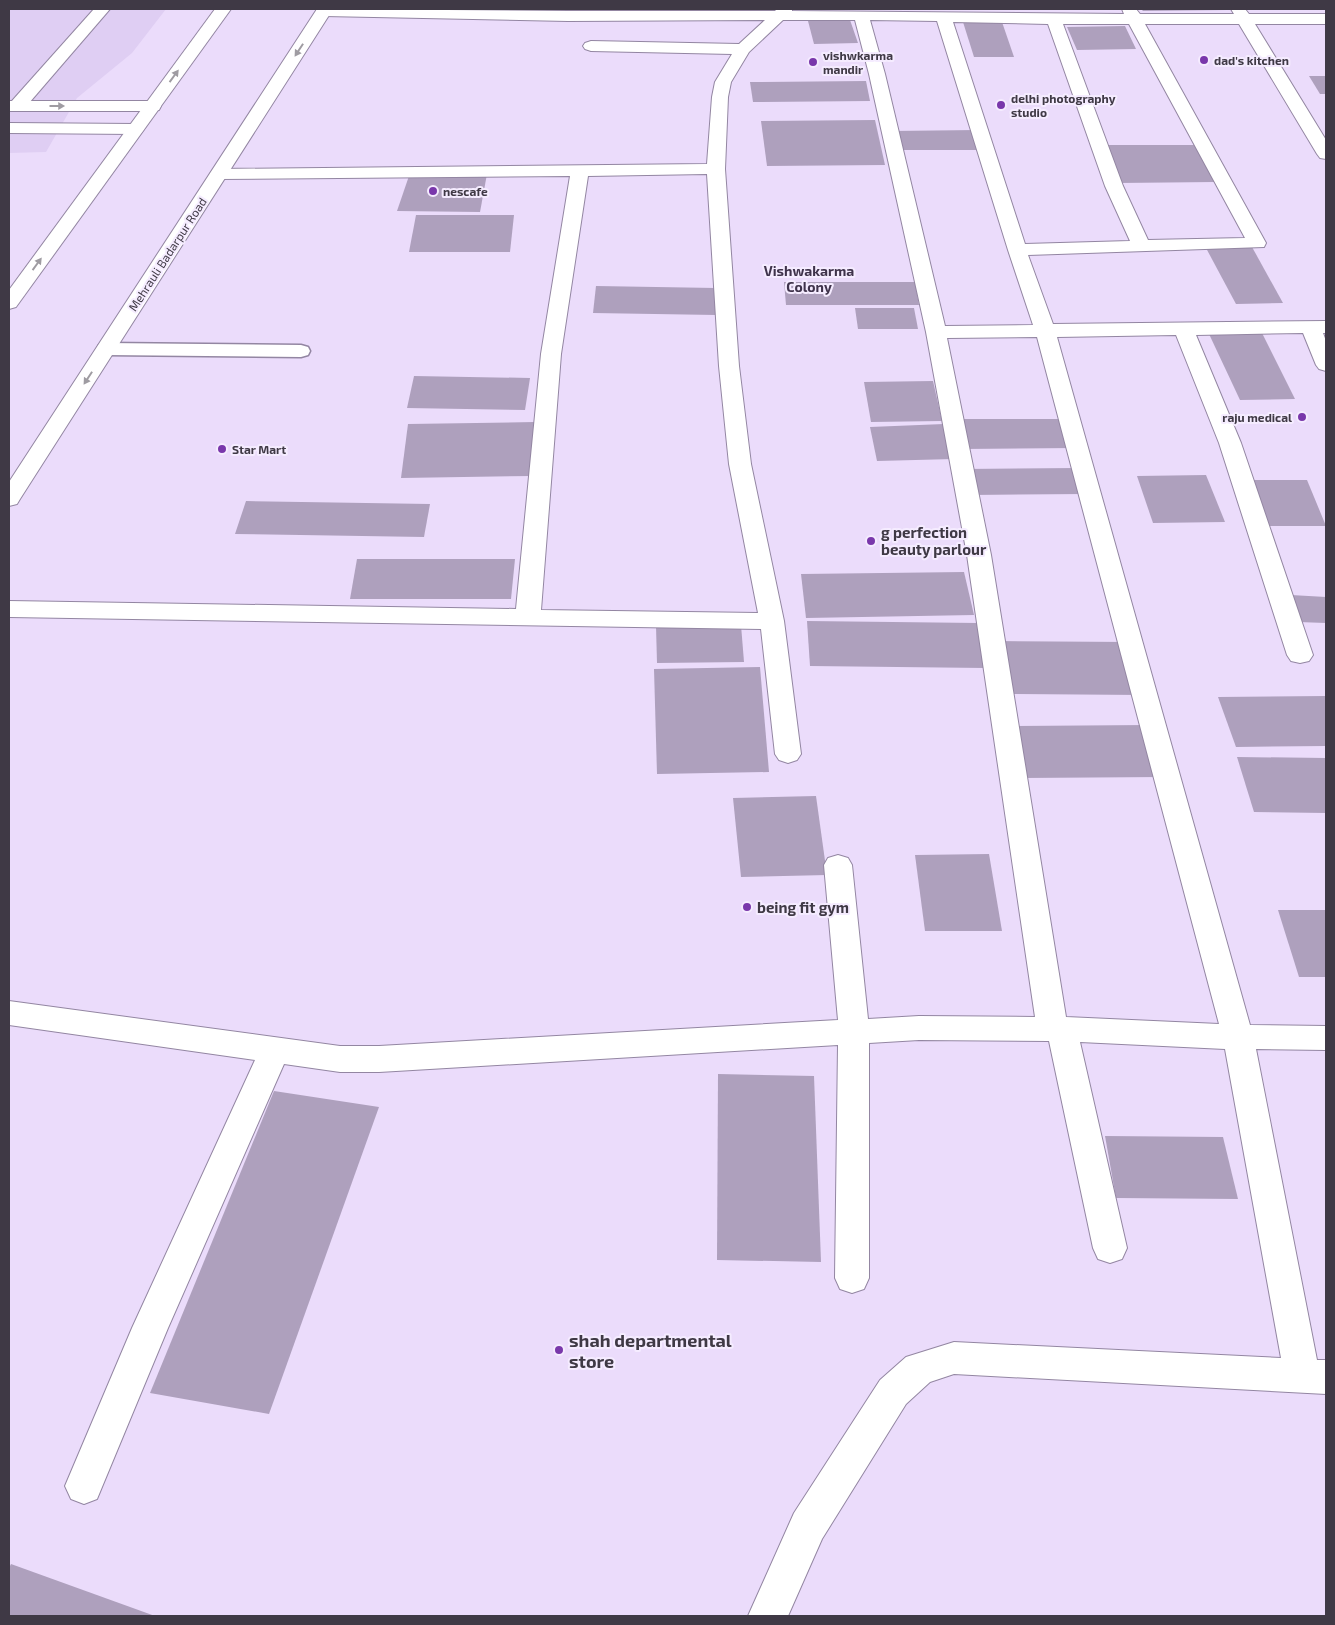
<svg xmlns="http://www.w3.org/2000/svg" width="1335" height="1625" viewBox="0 0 1335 1625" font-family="'Exo 2',sans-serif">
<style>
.built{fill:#dfcef3}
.building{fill:#aea0bd}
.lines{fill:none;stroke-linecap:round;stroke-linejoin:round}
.service-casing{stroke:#9386a2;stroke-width:3}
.minor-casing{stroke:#9386a2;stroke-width:2}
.tertiary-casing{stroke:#9386a2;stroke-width:2}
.primary-casing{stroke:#9386a2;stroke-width:2}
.service{fill:#fff;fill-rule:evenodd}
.minor{fill:#fff;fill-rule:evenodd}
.tertiary{fill:#fff;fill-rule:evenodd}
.primary{fill:#fff;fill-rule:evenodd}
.oneway{fill:#9f9ca2}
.poi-dot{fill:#7937ab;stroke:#f5ecff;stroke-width:2}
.labels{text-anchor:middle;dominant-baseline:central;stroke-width:4;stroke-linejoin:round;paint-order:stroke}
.far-poi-label{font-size:12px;font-weight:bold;fill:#3f3945;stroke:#f5ecff;text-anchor:start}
.far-street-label{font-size:12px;fill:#3f3945;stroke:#f5ecff}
.far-neighbourhood-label{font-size:14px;font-weight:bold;fill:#3f334b;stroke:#f5ecff}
.poi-label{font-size:15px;font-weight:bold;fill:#3f3945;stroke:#f5ecff;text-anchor:start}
.near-poi-label{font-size:18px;font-weight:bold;fill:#3f3945;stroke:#f5ecff;text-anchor:start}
</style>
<rect width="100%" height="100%" fill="#ebdcfb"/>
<polygon class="built" points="9,9 166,9 132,53 77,98 46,152 9,153"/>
<g class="building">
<polygon points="1141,9 1227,9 1227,10 1143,11"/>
<polygon points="850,20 858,43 814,44 808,21"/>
<polygon points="963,22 1002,22 1014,57 974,57"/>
<polygon points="1125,26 1136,49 1077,50 1067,27"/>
<polygon points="1309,76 1326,76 1326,94 1320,94"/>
<polygon points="866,81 870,101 753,102 750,82"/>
<polygon points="875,120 885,165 767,166 761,121"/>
<polygon points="977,130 983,150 897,150 892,131"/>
<polygon points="1103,145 1197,145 1215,182 1118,183"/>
<polygon points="410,173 487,174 480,212 397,211"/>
<polygon points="416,215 514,215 510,252 409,252"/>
<polygon points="1252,247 1283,303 1236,304 1206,248"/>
<polygon points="784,282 915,282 919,305 786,305"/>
<polygon points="596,286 716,288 716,315 593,313"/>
<polygon points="855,308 914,308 918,329 858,329"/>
<polygon points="1262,333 1295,399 1240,400 1209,334"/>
<polygon points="414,376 530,378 525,410 407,408"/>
<polygon points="933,381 942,421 871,422 864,382"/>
<polygon points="956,419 1066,419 1075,448 962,449"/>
<polygon points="535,422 532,476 401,478 408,424"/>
<polygon points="944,424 954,459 877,461 870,427"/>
<polygon points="1077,468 1085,494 971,495 964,469"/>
<polygon points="1206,475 1225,522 1153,523 1137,476"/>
<polygon points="1249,480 1307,480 1326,526 1267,526"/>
<polygon points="246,501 430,504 424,537 235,534"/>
<polygon points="357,559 515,559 511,599 350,599"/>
<polygon points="964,572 974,615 806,618 801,574"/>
<polygon points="1291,595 1326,597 1326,623 1298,622"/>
<polygon points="807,621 978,623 985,668 810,666"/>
<polygon points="741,625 744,662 657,663 656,626"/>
<polygon points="996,641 1129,642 1142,695 1005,694"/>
<polygon points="760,667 769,772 657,774 654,669"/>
<polygon points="1326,696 1326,746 1236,747 1218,697"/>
<polygon points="1148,725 1162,777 1022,778 1011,726"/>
<polygon points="1237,757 1326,758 1326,813 1254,812"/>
<polygon points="816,796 827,875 741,877 733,798"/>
<polygon points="989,854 1002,931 925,931 915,855"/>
<polygon points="1278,910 1326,910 1326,977 1299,977"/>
<polygon points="718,1074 814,1076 821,1262 717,1260"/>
<polygon points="274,1091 379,1107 269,1414 150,1393"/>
<polygon points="1105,1136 1223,1137 1238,1199 1116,1198"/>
<polygon points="11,1564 155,1616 9,1616 9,1568"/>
</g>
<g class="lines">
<g class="service-casing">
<polygon id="service" points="106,343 301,345 308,347 310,351 308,355 301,357 106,355 99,353 97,349 99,345"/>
</g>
<g class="minor-casing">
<g id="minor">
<polygon points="94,9 110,9 23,110 11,110 9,106 11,102"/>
<path d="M318,9l250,2h207l2,-2h15v2l332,3 -2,-5h14l4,5h94l-3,-5h14l4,5h77v10h-71l71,116v19l-6,-1 -3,-4 -78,-130h-94l121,219 -2,4 -236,8 25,69 273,-3v12h-3l3,8v30l-7,-2 -3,-4 -13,-32 -107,2 45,108 72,212 -4,6 -9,2 -9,-2 -4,-6 -68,-212 -43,-108 -119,2 193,688 76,1v24l-70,-1 61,311h9v34l-372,-20 -24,8 -24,22 -84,135 -34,77h-40l46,-103 86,-133 26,-23 48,-15 327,16 -56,-309 -145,-7 47,206 -5,11 -12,4 -12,-4 -5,-11 -44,-207 -130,-1 -50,3v235l-5,11 -12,4 -12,-4 -5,-11 3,-233 -459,27h-39l-56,-8 -116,264 -71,171 -13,5 -13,-5 -6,-13 67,-158 123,-268 -246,-35v-24l331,45h39l459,-26 -14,-155 4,-7 10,-3 10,3 4,7 16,154 51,-3 116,1 -68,-462 -41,-223 -57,-258 -14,-54h-72l-34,32 -18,30 -3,15 -3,72 14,197 12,98 33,157 17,133 -4,6 -9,3 -9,-3 -4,-6 -14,-125 -752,-12v-16l507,8 25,-255 29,-178 -351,3 -6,-1 -3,-4 3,-4 6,-1 488,-5 5,-67 3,-15 17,-28 -141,-3 -6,-2 -2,-3 2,-3 6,-2 148,3 26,-24 -197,1 -244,-5 -5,-2 -3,-3zM870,20l67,1 71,229 25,75 -88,1 -60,-252zM953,22l95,2 57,162 25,55 -105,3zM1063,24h66l116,214 -97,2 -25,-54zM707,174l12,192 10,98 29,149 -217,-3 20,-256 27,-178zM1037,337l182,687 -153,-7 -75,-462 -44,-217z"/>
</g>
</g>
<g class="tertiary-casing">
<g id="tertiary">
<polygon points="9,101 153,101 159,102 161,106 159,110 153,111 9,111"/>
<polygon points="9,123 135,124 141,125 144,129 141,133 135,134 9,133"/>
</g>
</g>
<g class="primary-casing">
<g id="primary">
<polygon points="215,9 231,9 16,307 9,309 9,290"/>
<polygon points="317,9 333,9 20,499 17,504 9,506 9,482"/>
</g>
</g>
<use href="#service" class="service"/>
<use href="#minor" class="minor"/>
<use href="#tertiary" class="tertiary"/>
<use href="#primary" class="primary"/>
</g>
<defs><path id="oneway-solid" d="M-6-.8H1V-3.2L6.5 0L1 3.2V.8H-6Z" transform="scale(1.25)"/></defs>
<g class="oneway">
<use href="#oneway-solid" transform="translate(299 50) rotate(123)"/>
<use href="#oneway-solid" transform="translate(174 76) rotate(-54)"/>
<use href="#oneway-solid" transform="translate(57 106)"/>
<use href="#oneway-solid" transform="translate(37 264) rotate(-54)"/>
<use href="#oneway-solid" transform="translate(88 378) rotate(123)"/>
</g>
<g class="poi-dot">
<circle cx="1204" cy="60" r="5"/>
<circle cx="813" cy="62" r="5"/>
<circle cx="1001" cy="105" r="5"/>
<circle cx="433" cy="191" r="5"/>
<circle cx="1302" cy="417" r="5"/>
<circle cx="222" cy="449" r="5"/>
<circle cx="871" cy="541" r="5"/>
<circle cx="747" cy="907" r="5"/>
<circle cx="559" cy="1350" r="5"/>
</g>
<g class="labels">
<g class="far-poi-label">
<text x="823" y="55">vishwkarma<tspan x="823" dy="14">mandir</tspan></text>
<text x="1214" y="60">dad's kitchen</text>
<text x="1011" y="98">delhi photography<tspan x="1011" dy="14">studio</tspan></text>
<text x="443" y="191">nescafe</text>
<text x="1292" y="417" text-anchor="end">raju medical</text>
<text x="232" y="449">Star Mart</text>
</g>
<g class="far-street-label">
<text transform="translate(167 254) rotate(-57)">Mehrauli Badarpur Road</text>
</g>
<g class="far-neighbourhood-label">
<text x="809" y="270">Vishwakarma<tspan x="809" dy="16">Colony</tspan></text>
</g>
<g class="poi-label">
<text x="881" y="532">g perfection<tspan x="881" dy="17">beauty parlour</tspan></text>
<text x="757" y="907">being fit gym</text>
</g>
<g class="near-poi-label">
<text x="569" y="1340">shah departmental<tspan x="569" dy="21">store</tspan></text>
</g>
</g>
<rect width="1335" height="1625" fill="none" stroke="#3f3945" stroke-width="20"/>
</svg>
